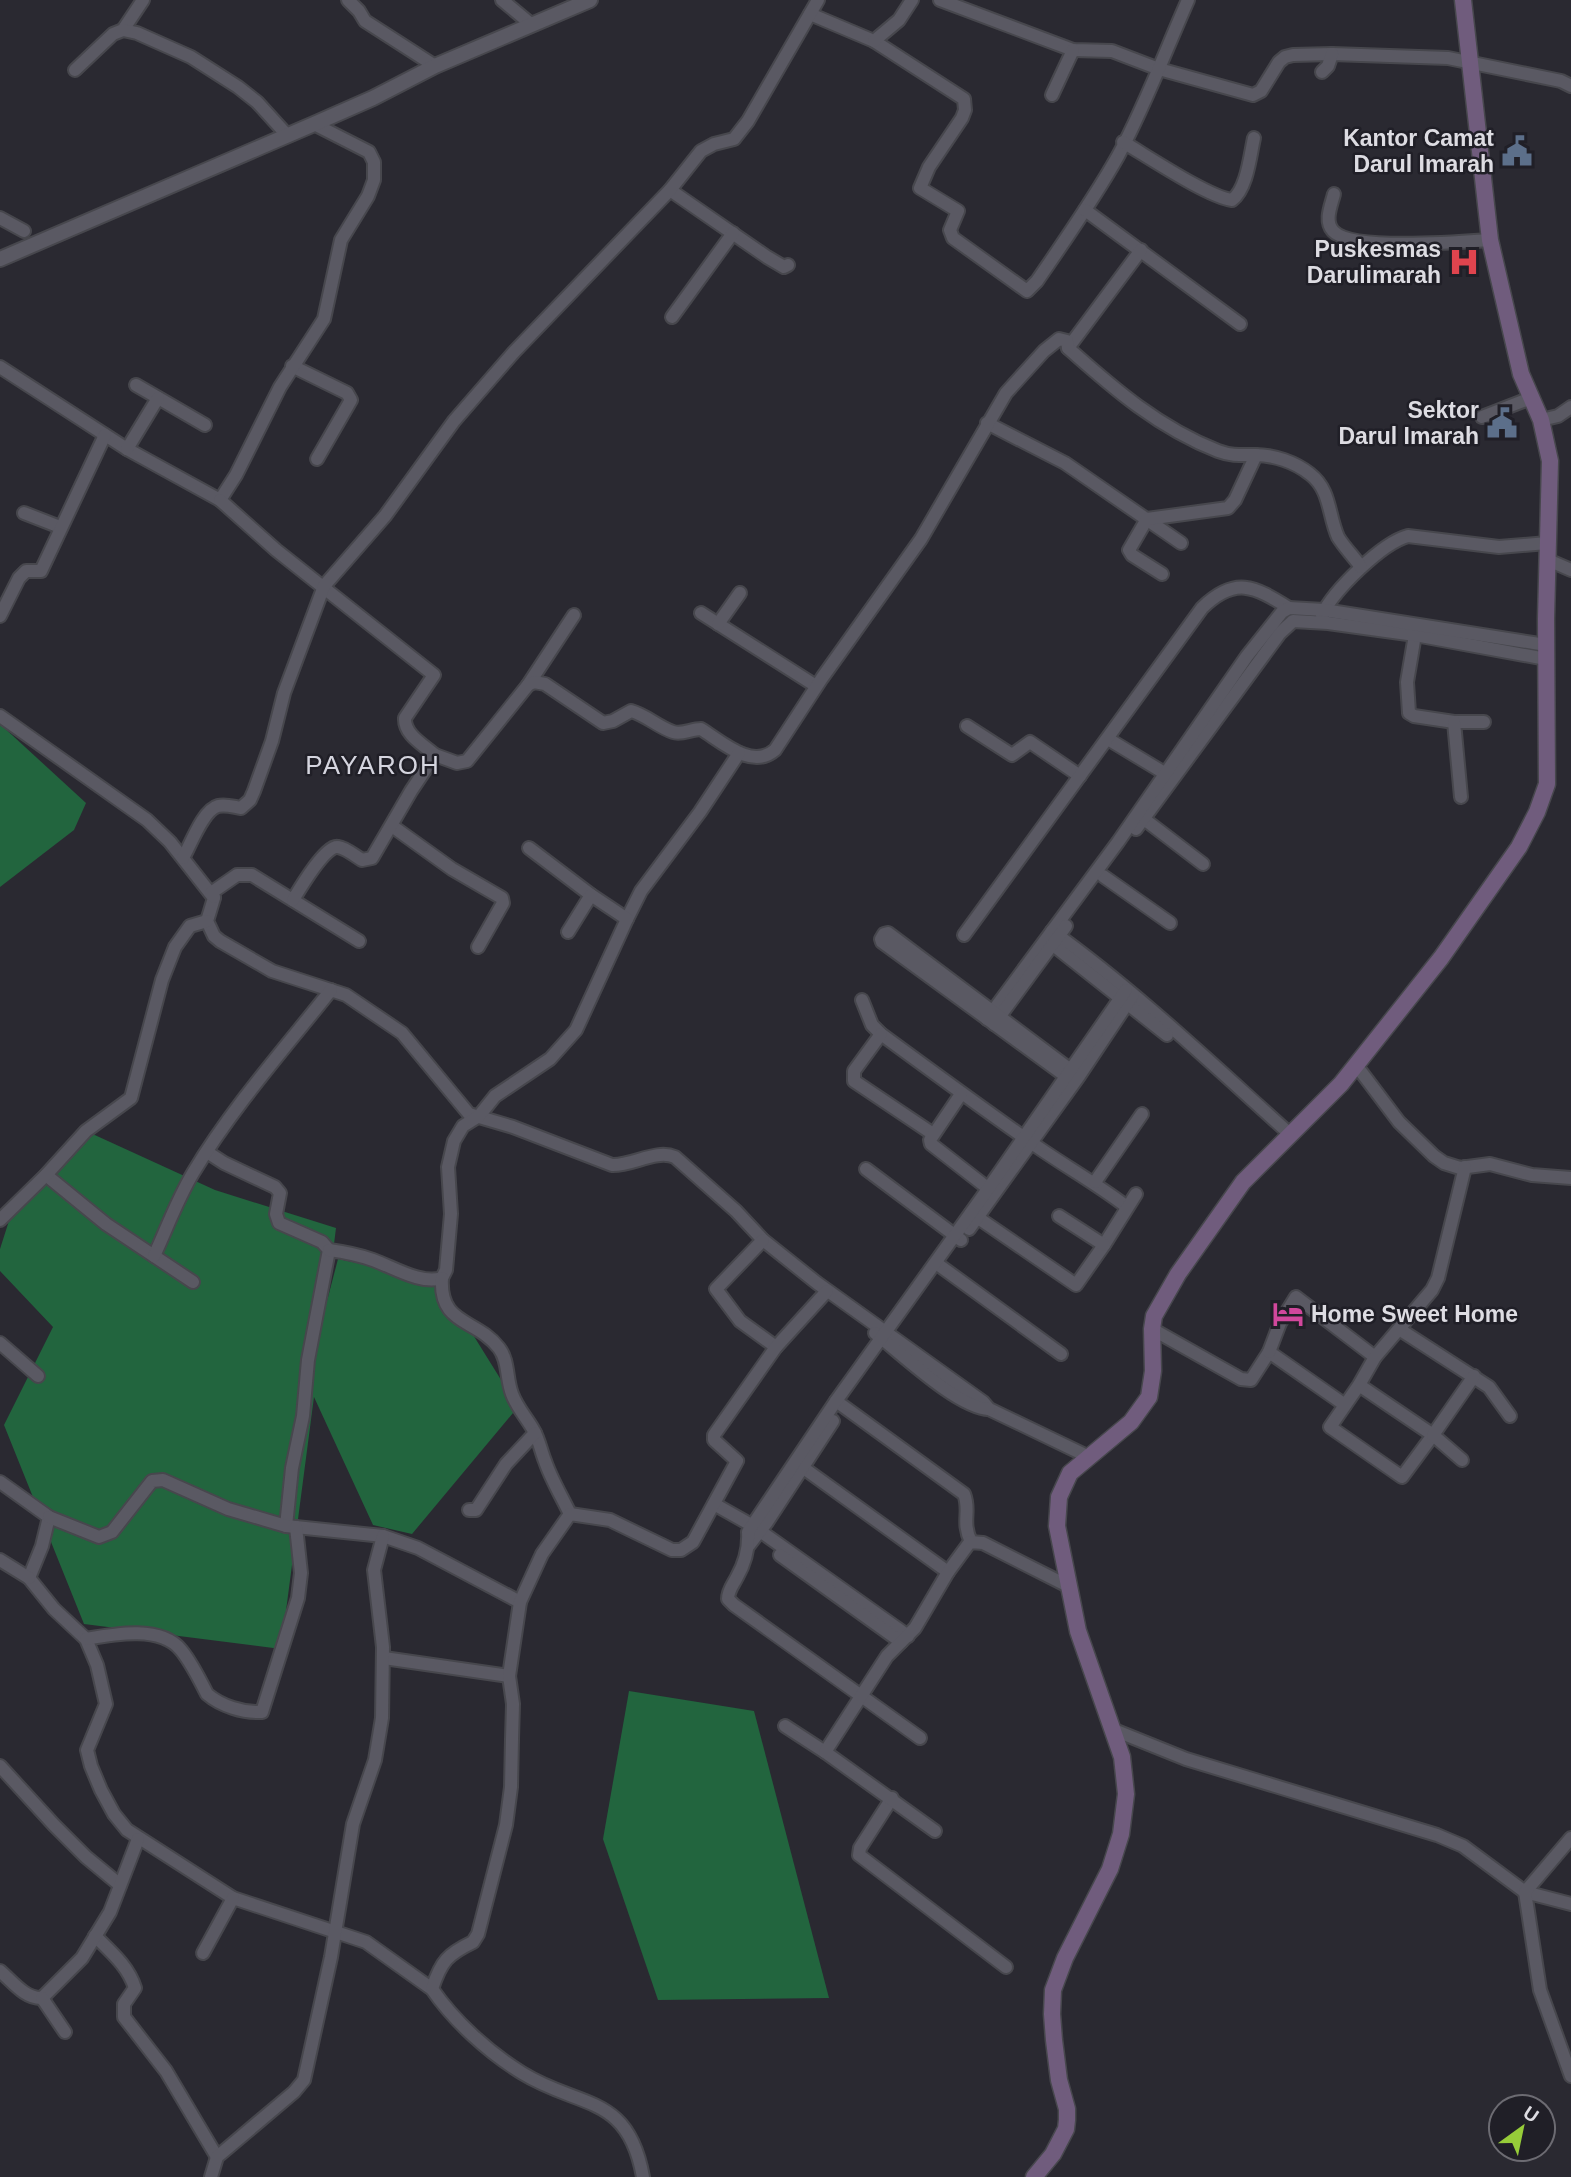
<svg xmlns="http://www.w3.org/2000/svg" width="1571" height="2177" viewBox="0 0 1571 2177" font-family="Arial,sans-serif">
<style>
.forest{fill:#22653e}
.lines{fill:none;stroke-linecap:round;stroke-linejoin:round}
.minor-casing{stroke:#47474d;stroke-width:16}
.tertiary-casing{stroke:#47474d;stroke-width:18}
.secondary-casing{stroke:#47474d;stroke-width:19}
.minor{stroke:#5a5963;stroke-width:12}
.tertiary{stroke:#5a5963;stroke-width:14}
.secondary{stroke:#705c7d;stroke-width:16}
.labels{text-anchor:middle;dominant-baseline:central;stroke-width:5;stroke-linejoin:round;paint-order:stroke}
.poi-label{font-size:23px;font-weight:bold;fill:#dddce2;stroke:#201f27;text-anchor:end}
.quarter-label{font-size:26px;letter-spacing:2px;fill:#d5d5df;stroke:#201f27}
</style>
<rect width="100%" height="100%" fill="#2a2931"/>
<g class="forest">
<polygon points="0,724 86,803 74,830 0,887"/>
<polygon points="86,1131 215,1190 336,1228 327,1301 338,1259 439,1280 518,1407 412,1534 373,1525 314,1397 281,1649 84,1624 4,1425 53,1327 0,1271 0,1249 14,1205"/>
<polygon points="629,1691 754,1711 829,1998 658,2000 603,1839"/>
</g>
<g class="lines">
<g class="minor-casing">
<g id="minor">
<polyline points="348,0 359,11 365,21 435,66"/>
<polyline points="502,0 532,25"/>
<polyline points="940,0 1073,50 1112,51 1159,69 1253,95 1261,91 1279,62 1285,57 1293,55 1332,54 1448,58 1561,81 1571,86"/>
<path d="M810,14l64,27 90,58 1,11 -3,8 -33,49 -9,21 38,23 -8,19 3,8 74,53 10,-10c28,-41 57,-82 81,-125 27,-50 47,-104 70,-156"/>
<polyline points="123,30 143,0"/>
<polyline points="874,41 899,20 912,0"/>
<polyline points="75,70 113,34 123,30 137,33 191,57 238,87 257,102 287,135"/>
<polyline points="1322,72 1328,66 1332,54"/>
<polyline points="1052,95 1073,50"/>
<path d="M1123,142c24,14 85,55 109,58 15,-11 18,-44 22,-62"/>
<polyline points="670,190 767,257 784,267 788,265"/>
<path d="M1334,194c-3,12 -10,27 -1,37 18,20 129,11 157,9"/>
<polyline points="1085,210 1240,324"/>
<polyline points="0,218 24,231"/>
<polyline points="672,317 733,233"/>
<polyline points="1068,348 1141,250"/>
<polyline points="292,366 347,393 351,400 317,459"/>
<polyline points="0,367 127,449 220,500 236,475 280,387 324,319 341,240 368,196 374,180 374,162 369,152 314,124"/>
<polyline points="136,385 205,425"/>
<polyline points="1482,417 1531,398"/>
<polyline points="1541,420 1558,416 1571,407"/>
<polyline points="987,423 1065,463 1181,543"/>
<polyline points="127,449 158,398"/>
<path d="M220,500l56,50 158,125 -29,43c-1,17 19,27 30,37"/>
<polyline points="24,513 60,527"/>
<polyline points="1548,560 1571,570"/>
<polyline points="1162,574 1132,555 1129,550 1147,519 1228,508 1235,500 1256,455"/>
<polyline points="701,613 816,686"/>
<path d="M1322,615c12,-25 60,-72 86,-79l91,11 48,-4"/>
<polyline points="0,616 19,578 26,571 41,571 105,435"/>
<polyline points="718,624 740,593"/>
<polyline points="1415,635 1407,682 1409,713 1414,716 1454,722 1484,722"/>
<polyline points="528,685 574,615"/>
<path d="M0,716l147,104 23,22 44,56 -7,23 7,15 6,5 52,30 74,24 56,38 67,81 44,13 99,38c20,1 44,-16 63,-8l61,54 27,29 54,43 166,119 6,7 100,48"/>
<polyline points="1454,722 1461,797"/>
<polyline points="967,726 1012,755 1030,742 1080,776"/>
<polyline points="1108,739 1171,777"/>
<polyline points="1144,819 1203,864"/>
<polyline points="392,826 452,869 502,898 503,903 478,947"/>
<polyline points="1136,829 1280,633 1293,621 1328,623 1415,635 1546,659"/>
<polyline points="529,848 591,895"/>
<path d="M183,858c8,-14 20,-48 35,-52 8,-2 16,1 23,2l9,-8 4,-9 18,-50 12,-48 40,-107 61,-70 69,-95 60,-69 156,-162 31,-39 13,-7 20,-5 14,-18 70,-121"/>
<polyline points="1103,876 1170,923"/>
<polyline points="214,897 211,893 237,875 252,875 359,941"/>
<path d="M293,900c6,-10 33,-56 45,-53 8,1 17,9 24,13l10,-2 39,-67 24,-36 22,8 10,-2 61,-76 6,-3 11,2 58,39 10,-2 18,-10c15,4 27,16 42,21 9,3 18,-3 28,-3 21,13 51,41 74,21l47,-72 99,-139 85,-146 38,-42 15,-12 8,2 1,7c46,41 91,80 150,103 13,5 24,4 37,4 19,0 40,7 55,19 21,16 18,41 28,63 6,10 16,20 23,30"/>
<polyline points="627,919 641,891 700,812 739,753"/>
<path d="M1052,931c85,61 161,134 239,204"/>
<path d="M964,935l238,-327c33,-32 52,-22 87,0"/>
<polyline points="1047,940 1167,1035"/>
<path d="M862,1000l10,25 9,9c49,36 98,72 148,107 32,23 67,42 98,66"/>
<polyline points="987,1019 1118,842 1247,656 1282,612 1289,608 1324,610 1546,645"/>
<polyline points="994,1024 1066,926"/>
<polyline points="881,1034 854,1071 854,1081 933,1134"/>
<polyline points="1356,1065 1399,1122 1434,1156 1444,1163 1460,1168 1490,1164 1532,1175 1571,1178"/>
<polyline points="1071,1080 882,942 881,939 884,934 888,933 1076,1074"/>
<polyline points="961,1094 930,1140 931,1144 994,1193"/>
<polyline points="207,1152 224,1163 275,1187 280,1193 276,1214 279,1223 322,1242 329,1250 308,1360 303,1416 292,1468 286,1526"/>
<polyline points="866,1169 961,1240"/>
<polyline points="46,1175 106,1224 193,1282"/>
<polyline points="1095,1182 1142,1114"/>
<polyline points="971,1213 1076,1285 1104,1245 1136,1194"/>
<polyline points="1059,1216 1104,1245"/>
<polyline points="0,1220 46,1175 86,1131 131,1098 162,980 175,947 190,926 207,921"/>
<polyline points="969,1229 1079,1076 1133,995"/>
<polyline points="763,1240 716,1289 740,1321 776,1347"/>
<path d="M329,1250c15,2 30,5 44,10 20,7 48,25 69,18l4,-8 5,-56 -3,-47 6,-26 9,-15 16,-10 16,-20 55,-37 26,-29 51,-111 -36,-24 -23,37"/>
<path d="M154,1256c13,-28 23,-56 39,-83 39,-65 91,-124 138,-183"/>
<polyline points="936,1263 1061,1354"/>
<path d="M442,1278c-3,48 34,40 57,70 10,13 7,31 13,46 5,14 15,24 22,37 5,9 7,20 11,30 6,18 17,36 25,53"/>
<polyline points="1152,1329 1241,1379 1251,1380 1269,1352 1345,1405"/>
<polyline points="1399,1329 1489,1387 1510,1416"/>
<path d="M875,1333c26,20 83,75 114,76"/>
<polyline points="0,1343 38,1376"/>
<polyline points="1269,1352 1280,1323 1296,1297 1375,1357"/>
<polyline points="1359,1385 1433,1435 1402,1477 1330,1427 1359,1385 1375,1357 1432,1290 1438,1278 1465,1167"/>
<path d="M836,1401l128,93c7,17 -3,27 7,48"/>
<polyline points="1462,1460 1433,1435 1474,1376"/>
<polyline points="798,1464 948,1572"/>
<polyline points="0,1482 49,1517 42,1546 29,1578 54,1609 86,1639 97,1665 106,1704 87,1750 91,1766 101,1790 114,1814 127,1830 233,1898 366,1942 432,1989"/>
<polyline points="714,1504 753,1526 908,1636"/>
<polyline points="469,1510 476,1510 506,1464 535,1433"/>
<polyline points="49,1517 99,1537 112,1532 152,1481 163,1480 228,1509 286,1526 383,1536 418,1548 520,1602"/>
<polyline points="749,1545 767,1522 833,1421"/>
<polyline points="780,1555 901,1642"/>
<polyline points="0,1560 29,1578"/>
<path d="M86,1639c28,-5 75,-14 95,11 10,12 19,30 26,44 14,12 36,19 55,18l36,-114 3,-25 -5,-46"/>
<polyline points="384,1658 509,1676"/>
<polyline points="785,1726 825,1752"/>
<polyline points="1114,1730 1186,1759 1437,1835 1463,1846 1525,1892 1571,1904"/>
<path d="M920,1738l-186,-133 -6,-6c0,-9 5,-14 9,-22 8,-14 12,-28 11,-45l88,-131 152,-212 138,-199"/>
<polyline points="0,1766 54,1825 86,1857 120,1885"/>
<polyline points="892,1798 860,1848 859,1855 1006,1967"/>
<polyline points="935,1831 825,1752 887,1656 915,1628 948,1572 970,1542 983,1543 1068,1586"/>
<polyline points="1571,1838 1525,1892 1540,1990 1571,2076"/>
<path d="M95,1936c16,16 33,30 40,52l-11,16v13l42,54 51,86"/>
<polyline points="203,1953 233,1898"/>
<path d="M0,1971c12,10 25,28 42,27l40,-40 28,-46 28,-73"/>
<polyline points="42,1998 65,2032"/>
<polyline points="211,2177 217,2157 294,2092 304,2080 331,1957 353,1824 375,1760 382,1718 383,1647 374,1570 383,1536"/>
<path d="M643,2177c-15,-84 -63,-68 -121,-104 -34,-21 -68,-52 -90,-84 9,-28 16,-35 41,-47l5,-8 28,-109 5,-38 1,-48 1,-35 -4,-28 11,-74 22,-48 28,-40 40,6 62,30h9l12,-8 44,-81 -23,-21v-5l62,-88 51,-56"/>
</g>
</g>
<g class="tertiary-casing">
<polyline id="tertiary" points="0,259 314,124 373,98 435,66 590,0"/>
</g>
<g class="secondary-casing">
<polyline id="secondary" points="1034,2177 1053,2154 1066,2129 1067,2120 1067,2109 1059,2080 1054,2040 1052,2014 1053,1990 1065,1958 1110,1869 1121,1834 1126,1794 1122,1757 1078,1631 1057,1526 1059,1497 1070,1473 1131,1422 1149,1397 1153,1371 1152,1329 1154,1316 1178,1274 1243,1182 1341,1084 1441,958 1519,847 1537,812 1547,784 1546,619 1550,461 1541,420 1521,374 1490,240 1463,0"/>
</g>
<use href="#minor" class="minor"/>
<use href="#tertiary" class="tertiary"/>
<use href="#secondary" class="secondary"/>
</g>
<defs>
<g id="civic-bare" transform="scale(2.415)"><path d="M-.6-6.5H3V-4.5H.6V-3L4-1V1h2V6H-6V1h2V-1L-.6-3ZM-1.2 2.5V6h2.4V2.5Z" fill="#5c6f8a" stroke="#201f27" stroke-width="2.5" paint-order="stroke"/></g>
<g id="hospital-bare" transform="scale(2.415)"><path d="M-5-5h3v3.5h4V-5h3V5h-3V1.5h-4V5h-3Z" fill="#e0444e" stroke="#201f27" stroke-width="2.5" paint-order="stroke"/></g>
<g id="hotel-bare" transform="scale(2.415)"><path d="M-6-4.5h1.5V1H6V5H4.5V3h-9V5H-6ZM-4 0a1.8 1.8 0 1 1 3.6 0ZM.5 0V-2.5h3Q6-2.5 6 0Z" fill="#d1479c" stroke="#201f27" stroke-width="2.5" paint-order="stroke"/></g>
</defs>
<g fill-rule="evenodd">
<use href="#civic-bare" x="1517" y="151"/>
<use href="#hospital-bare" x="1464" y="262"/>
<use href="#civic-bare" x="1502" y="423"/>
<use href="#hotel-bare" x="1288" y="1314"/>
</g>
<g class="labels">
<g class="poi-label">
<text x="1494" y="138">Kantor Camat<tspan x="1494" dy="26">Darul Imarah</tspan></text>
<text x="1441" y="249">Puskesmas<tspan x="1441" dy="26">Darulimarah</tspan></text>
<text x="1479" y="410">Sektor<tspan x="1479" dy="26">Darul Imarah</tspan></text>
<text x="1311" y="1314" text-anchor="start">Home Sweet Home</text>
</g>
<g class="quarter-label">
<text x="373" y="765">PAYAROH</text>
</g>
</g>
<g transform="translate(1522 2128) rotate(33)"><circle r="33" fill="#201f27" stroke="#6c6b72" stroke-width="2"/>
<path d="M0-5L12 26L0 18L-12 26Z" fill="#96cc39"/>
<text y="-10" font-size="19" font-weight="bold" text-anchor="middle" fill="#dddce2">U</text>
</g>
</svg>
